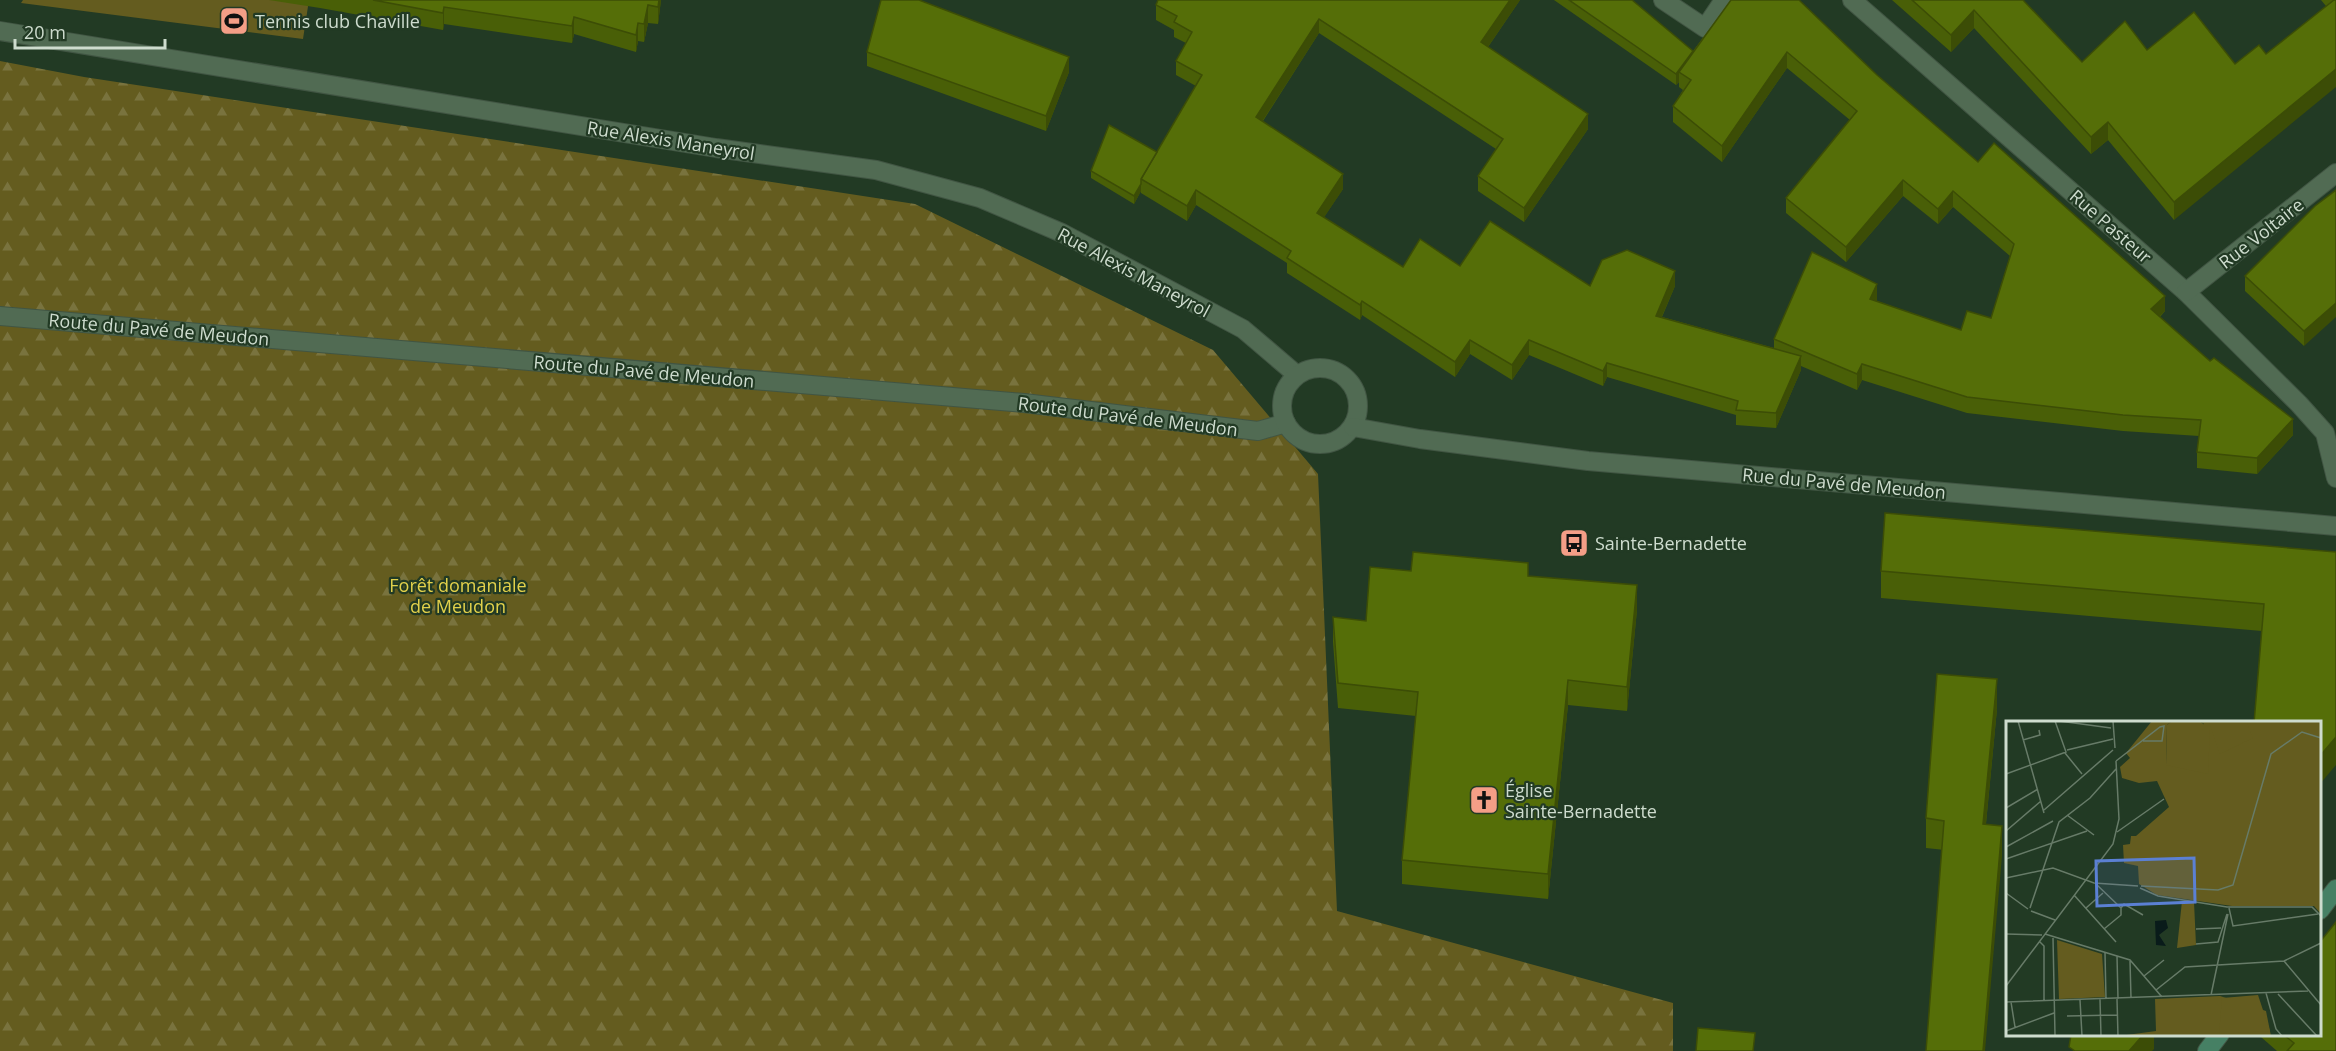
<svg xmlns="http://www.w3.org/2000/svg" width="2336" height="1051" viewBox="0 0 2336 1051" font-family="'Open Sans',sans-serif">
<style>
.forest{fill:url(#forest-firs)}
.green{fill:#645c1f}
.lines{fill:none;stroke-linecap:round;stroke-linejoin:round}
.street-casing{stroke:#415543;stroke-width:20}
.secondary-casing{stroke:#415543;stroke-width:20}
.street{stroke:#516b53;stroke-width:18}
.secondary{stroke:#468064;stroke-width:18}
.wall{fill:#495f07}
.shaded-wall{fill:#3c4d06}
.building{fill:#556e08;stroke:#3c4d06;stroke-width:1.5}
.labels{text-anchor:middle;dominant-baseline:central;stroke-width:4.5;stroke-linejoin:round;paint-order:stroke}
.poi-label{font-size:18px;fill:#cedcce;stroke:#223a24;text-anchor:start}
.street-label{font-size:18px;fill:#cedcce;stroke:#223a24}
.park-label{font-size:18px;fill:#e2d14b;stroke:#223a24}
.inset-road{fill:none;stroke:#677b68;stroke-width:1.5}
.view{fill:#5b80d4;fill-opacity:0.15;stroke:#5b80d4;stroke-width:3}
.inset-edge{fill:none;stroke:#cedcce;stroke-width:3}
</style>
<defs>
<pattern id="forest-firs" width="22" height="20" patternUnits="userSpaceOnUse" patternTransform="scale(1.5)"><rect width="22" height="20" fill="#645c1f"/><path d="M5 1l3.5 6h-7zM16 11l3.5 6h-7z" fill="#79733e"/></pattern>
</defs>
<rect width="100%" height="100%" fill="#223a24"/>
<polygon class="forest" points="0,61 84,77 915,204 1213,350 1318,474 1337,911 1673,1003 1673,1051 0,1051"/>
<polygon class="green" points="23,0 309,0 303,39 21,3"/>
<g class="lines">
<g class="street-casing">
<g id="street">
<polyline points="1663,0 1705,28 1724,0"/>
<polyline points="1852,0 2186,292 2299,404 2325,433 2336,478"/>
<polyline points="0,31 716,148 876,170 980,198 1062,233 1243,329 1297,375"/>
<polyline points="2186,292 2336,173"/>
<polyline points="0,316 1024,403 1258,431 1286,423"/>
<circle cx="1320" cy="406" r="38"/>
<polyline points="1353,427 1420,439 1588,461 2336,526"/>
</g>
</g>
<g class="secondary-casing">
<g id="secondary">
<polyline points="2320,910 2336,889"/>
<polyline points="2207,1051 2220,1034"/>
</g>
</g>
<use href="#street" class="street"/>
<use href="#secondary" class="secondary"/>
</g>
<g class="wall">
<polygon points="269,0 661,0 658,24 648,23 644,42 638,41 636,52 574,34 572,43 444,24 443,30 320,8"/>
<polygon points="1520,0 1488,47 1588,129 1524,222 1478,191 1478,176 1496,149 1319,33 1263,121 1343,189 1324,217 1403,267 1460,266 1590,286 1675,286 1662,317 1774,348 1774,339 1877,300 1877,301 1961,330 1991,318 2010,256 1953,207 1938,224 1903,196 1846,262 1786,213 1786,198 1850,120 1787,68 1722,162 1673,122 1673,106 1683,90 1679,87 1679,82 1676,85 1554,0 1632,0 1693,51 1731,0 1877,75 1978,162 2165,311 2160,317 2293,435 2257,474 2197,468 2197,452 2199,436 2123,431 1967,413 1862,380 1857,390 1801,366 1801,370 1776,428 1736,425 1736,415 1607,377 1603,386 1529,355 1512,380 1470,354 1455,377 1362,315 1360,320 1287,273 1287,263 1196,205 1187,221 1141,193 1141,191 1134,204 1091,178 1091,171 1157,152 1196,86 1176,75 1176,61 1186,43 1174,37 1174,30 1156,20 1156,5"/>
<polygon points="1892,0 2023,0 2082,62 2147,50 2235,64 2266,54 2326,6 2321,0 2336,0 2174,220 2108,140 2091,154 1974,28 1951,52"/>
<polygon points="867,52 1069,72 1046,131 867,66"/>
<polygon points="2315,206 2304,346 2245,291 2245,276"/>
<polygon points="2336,552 2262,631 1881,598 1881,571"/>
<polygon points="1411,571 1528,576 1637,610 1627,711 1568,705 1548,899 1402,884 1402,860 1416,716 1338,708 1333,642 1333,617 1366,621"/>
<polygon points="1997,709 1986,824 2002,856 1926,848 1926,818"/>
<polygon points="2261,1035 2319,1035 2336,1051 2277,1051 2261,1037"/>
</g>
<g class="shaded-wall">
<polygon points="659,0 661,0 658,24 658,7"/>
<polygon points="1510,0 1520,0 1481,57 1481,42"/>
<polygon points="648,5 648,23 644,42 644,24"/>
<polygon points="444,7 444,24 443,30 443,13"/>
<polygon points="1974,10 1974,28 1951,52 1951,35"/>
<polygon points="574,17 574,34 572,43 572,26"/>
<polygon points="1319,19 1319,33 1256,131 1256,117"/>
<polygon points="638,23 638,41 636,52 636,35"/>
<polygon points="1693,51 1679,72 1679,82 1676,85 1676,74"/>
<polygon points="1787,52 1787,68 1722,162 1722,146"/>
<polygon points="1069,57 1069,72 1046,131 1046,116"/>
<polygon points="2336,69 2336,87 2174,220 2174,202"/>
<polygon points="1588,114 1588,129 1524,222 1524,208"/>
<polygon points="2108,122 2108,140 2091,154 2091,137"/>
<polygon points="1343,174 1343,189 1317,228 1317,213"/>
<polygon points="1903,180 1903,196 1846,262 1846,247"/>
<polygon points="1141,184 1141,191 1134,204 1134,196"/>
<polygon points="1196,190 1196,205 1187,221 1187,206"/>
<polygon points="1953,191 1953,207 1938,224 1938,209"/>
<polygon points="1675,271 1675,286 1656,330 1656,316"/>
<polygon points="1877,284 1877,300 1870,314 1870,299"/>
<polygon points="2165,296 2165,311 2151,325 2151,309"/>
<polygon points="1362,301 1362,315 1360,320 1360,305"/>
<polygon points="2336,303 2336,317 2304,346 2304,331"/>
<polygon points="1470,340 1470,354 1455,377 1455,362"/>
<polygon points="1529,340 1529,355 1512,380 1512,365"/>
<polygon points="1801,356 1801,370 1776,428 1776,413"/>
<polygon points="1607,363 1607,377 1603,386 1603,371"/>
<polygon points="1862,364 1862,380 1857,390 1857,374"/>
<polygon points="2293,419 2293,435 2257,474 2257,458"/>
<polygon points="1637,585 1637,610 1627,711 1627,687"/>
<polygon points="1997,679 1997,709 1983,854 1983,824"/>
<polygon points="1568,680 1568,705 1548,899 1548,874"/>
<polygon points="2336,737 2336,765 2319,785 2319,757"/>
<polygon points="2002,826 2002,856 1985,1051 1983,1051"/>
<polygon points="2143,1035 2154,1035 2154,1049 2152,1051 2129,1051"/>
</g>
<g class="building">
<polygon points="373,0 659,0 658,7 648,5 644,24 638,23 636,35 574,17 572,26 444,7 443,13"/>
<polygon points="881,0 919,0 1069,57 1046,116 867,52"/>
<polygon points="1158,0 1510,0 1481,42 1588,114 1524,208 1478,176 1503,139 1319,19 1256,117 1343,174 1317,213 1403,267 1420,239 1460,266 1490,221 1590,286 1602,260 1627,250 1675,271 1656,316 1801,356 1776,413 1736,410 1738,401 1607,363 1603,371 1529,340 1512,365 1470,340 1455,362 1362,301 1360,305 1287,258 1291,251 1196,190 1187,206 1141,179 1202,75 1176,61 1192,32 1174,22 1177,16 1156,5"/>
<polygon points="1569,0 1632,0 1693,51 1676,74"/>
<polygon points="1731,0 1799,0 1877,75 1978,162 1994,143 2165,296 2151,309 2210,361 2214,358 2293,419 2257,458 2197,452 2201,420 2123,415 1967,397 1862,364 1857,374 1774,339 1812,252 1877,284 1870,299 1961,330 1967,311 1991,318 2014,244 1953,191 1938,209 1903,180 1846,247 1786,198 1857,111 1787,52 1722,146 1673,106 1691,80 1679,72"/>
<polygon points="1912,0 2023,0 2082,62 2125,21 2147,50 2194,12 2235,64 2259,45 2266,54 2334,0 2336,0 2336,69 2174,202 2108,122 2091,137 1974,10 1951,35"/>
<polygon points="1109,125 1157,152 1141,179 1141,184 1134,196 1091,171"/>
<polygon points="2336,190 2336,303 2304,331 2245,276 2315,206"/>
<polygon points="1885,513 2336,552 2336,737 2319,757 2319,723 2254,723 2264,604 1881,571"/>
<polygon points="1413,552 1528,563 1528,576 1637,585 1627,687 1568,680 1548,874 1402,860 1418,692 1338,683 1333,617 1366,621 1370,567 1411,571"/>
<polygon points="1937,674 1997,679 1983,824 2002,826 1983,1051 1926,1051 1944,821 1926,818"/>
<polygon points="2336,922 2336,1051 2287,1051 2294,1043 2284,1035 2319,1035 2319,943"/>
<polygon points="1698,1028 1755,1033 1753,1051 1696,1051"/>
<polygon points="2071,1035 2143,1035 2129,1051 2075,1051 2069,1047"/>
</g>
<defs>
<g id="stadium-square" transform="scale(1.5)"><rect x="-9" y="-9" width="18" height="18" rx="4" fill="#f49e87" stroke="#223a24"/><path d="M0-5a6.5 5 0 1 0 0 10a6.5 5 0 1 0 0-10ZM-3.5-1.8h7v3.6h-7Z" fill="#111"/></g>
<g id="bus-square" transform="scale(1.5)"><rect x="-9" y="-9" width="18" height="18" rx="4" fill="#f49e87" stroke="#223a24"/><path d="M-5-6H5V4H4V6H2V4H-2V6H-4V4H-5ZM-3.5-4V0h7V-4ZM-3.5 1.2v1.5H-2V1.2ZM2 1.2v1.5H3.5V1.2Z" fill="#111"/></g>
<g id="church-square" transform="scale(1.5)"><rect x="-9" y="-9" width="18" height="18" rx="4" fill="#f49e87" stroke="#223a24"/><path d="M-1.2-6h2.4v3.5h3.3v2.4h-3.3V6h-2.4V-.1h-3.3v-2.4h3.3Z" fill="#111"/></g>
</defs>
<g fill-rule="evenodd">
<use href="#stadium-square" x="234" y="21"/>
<use href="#bus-square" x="1574" y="543"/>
<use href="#church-square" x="1484" y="800"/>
</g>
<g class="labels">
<g class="poi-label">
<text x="255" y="21">Tennis club Chaville</text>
<text x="1595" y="543">Sainte-Bernadette</text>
<text x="1505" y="790">Église<tspan x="1505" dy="21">Sainte-Bernadette</tspan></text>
</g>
<g class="street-label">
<text transform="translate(671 140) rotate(9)">Rue Alexis Maneyrol</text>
<text transform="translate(2111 226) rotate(41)">Rue Pasteur</text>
<text transform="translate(2261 233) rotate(-38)">Rue Voltaire</text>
<text transform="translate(1134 272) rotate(28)">Rue Alexis Maneyrol</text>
<text transform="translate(159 329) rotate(5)">Route du Pavé de Meudon</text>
<text transform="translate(644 371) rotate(5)">Route du Pavé de Meudon</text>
<text transform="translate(1128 416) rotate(7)">Route du Pavé de Meudon</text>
<text transform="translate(1844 483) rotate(5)">Rue du Pavé de Meudon</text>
</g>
<g class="park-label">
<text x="458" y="585">Forêt domaniale<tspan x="458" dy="21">de Meudon</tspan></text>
</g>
</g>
<g transform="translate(2006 721)">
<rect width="315" height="315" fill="#223a24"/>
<path d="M146,0h20l-5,4 -1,40 38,-41 -4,-3h121v193l-7,-8h-82l-75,-11 -18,-11 -1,-18 -14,-3 -1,-18 7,-1 1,-8h5l33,-29 -12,-26 -18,2 -17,-5 -2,-11 10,-9 -4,-5zM214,275l46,15 5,25h-152l37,-5 -1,-32z" fill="#645c1f"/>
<path d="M166,0h28l10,9 -2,44 -42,-9 1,-40z" fill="#645c1f"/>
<path d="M203,0h37l7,17 -33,16zM176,180l12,1 2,43 -19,3zM51,219l45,14 3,43 -46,2zM252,274l12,36 -51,3 3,-36z" fill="#645c1f"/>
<path d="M160,199l2,8 -9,7 7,11 -10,-1 -1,-24z" fill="#091b1a"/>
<path class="inset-road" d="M12,0l26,92M53,0l52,7M107,0l2,27M17,19l17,-5 -1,-5M61,29l46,-11M59,32l17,21M110,40l44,-34 4,-1 -2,15h-19M0,53l60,-22 -11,-31M0,87l32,-19M38,89l69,-60M61,94l27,20M0,110l35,-30M111,111l47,-33M0,126l47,-26M0,138l81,-28M0,157l47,-10 41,15 44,3M90,163l25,24M135,165l77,4 15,-5 38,-131 31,-22 19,6M134,167l18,8 69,11h85l9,9M0,172l22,16M68,174l42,47M24,187l29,-86 31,-24 26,-29M80,187l17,-15M115,187l3,-4 19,11M223,187l4,18 85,-12M25,190l24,9M98,208l17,-14v-7M190,208l25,-1M0,213l36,1M39,213l85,26 32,37M47,217l2,97M33,220l5,5v55M190,223l22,-2 9,-28M99,232l1,46M111,235l1,43M124,240l1,37M278,240l37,44M138,255l20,-16M0,265l107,-142 6,-25 -3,-58M150,269l29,-23 99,-6 37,-18M260,272l10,36 6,7M272,273l39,42M205,274l17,-81M94,278l1,37M111,278l1,37M74,279l2,36M0,281l302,-11M5,281l4,25M61,295l50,-1M0,310l48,-18"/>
<path class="view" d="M188,137l1,44 -98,4 -1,-45z"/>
<rect width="315" height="315" class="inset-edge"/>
</g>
<path d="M15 39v9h150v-9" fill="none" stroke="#cedcce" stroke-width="3"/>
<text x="24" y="39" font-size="18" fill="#cedcce" stroke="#223a24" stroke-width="4.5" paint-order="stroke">20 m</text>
</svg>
